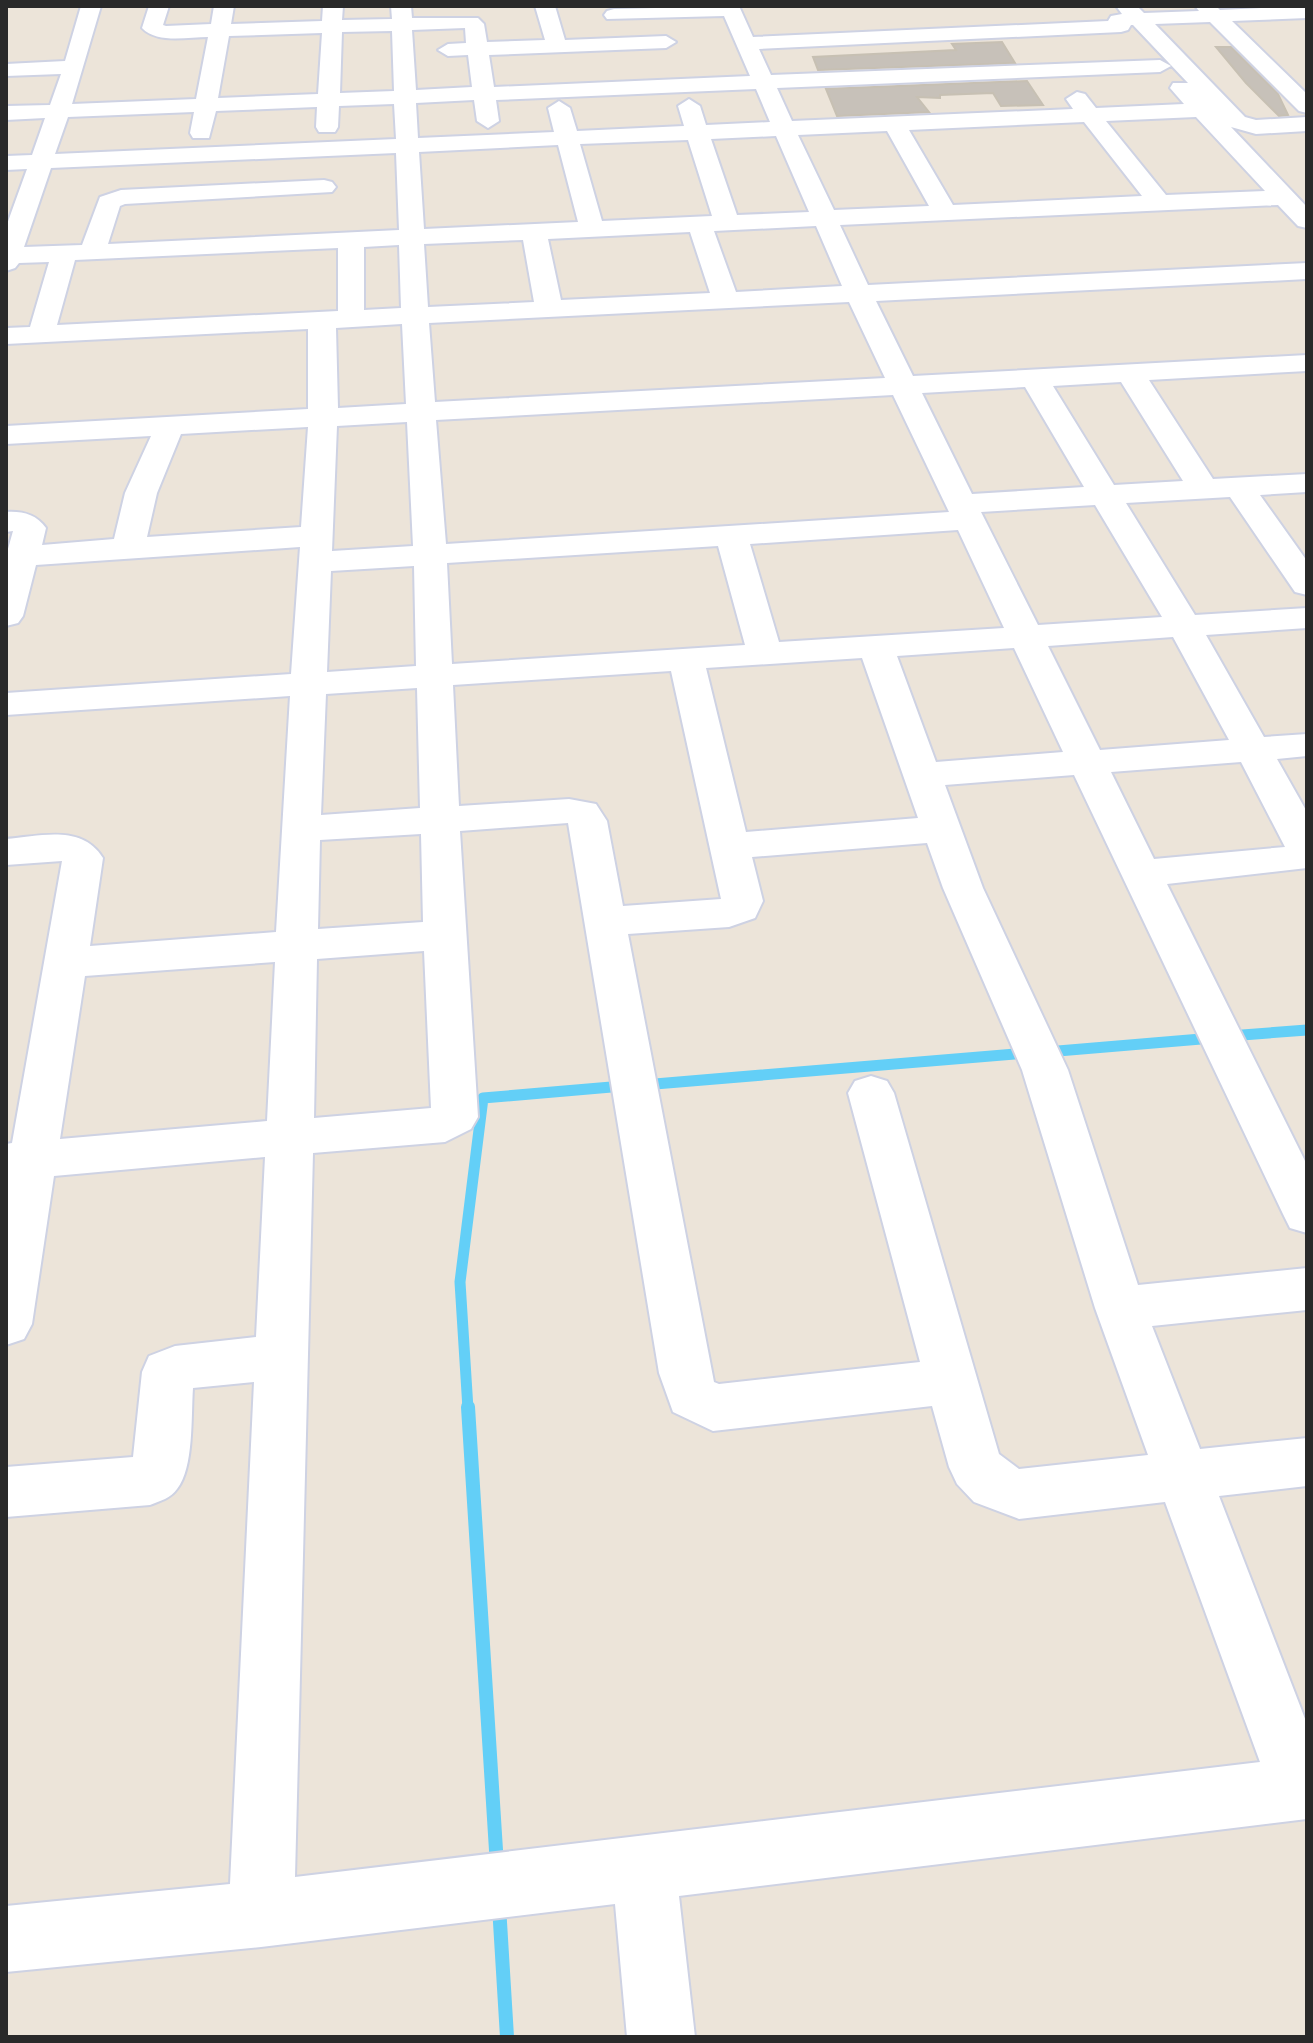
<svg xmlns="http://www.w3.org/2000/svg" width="1313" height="2043" viewBox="0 0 1313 2043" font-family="Figtree,sans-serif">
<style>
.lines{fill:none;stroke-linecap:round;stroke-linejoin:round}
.stream-far1{stroke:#63cff7;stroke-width:11}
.stream{stroke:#63cff7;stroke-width:14}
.building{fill:#c7c1b9;stroke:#c7c0b3;stroke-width:2}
.minor-casing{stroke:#ced2e3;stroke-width:4}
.minor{fill:#fff;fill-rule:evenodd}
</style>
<rect width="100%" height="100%" fill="#ece4d9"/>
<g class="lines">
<g class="stream-far1">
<polyline points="1229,1036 1307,1030"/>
<polyline points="1046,1052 1213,1038"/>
<polyline points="643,1085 1026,1053"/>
<polyline points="468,1409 460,1282 483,1098 623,1086"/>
</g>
<g class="stream">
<polyline points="468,1407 497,1866"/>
<polyline points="499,1906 507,2037"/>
</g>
</g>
<g class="building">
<polygon points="1002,42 1015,63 818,70 813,57 956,50 952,44"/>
<polygon points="1216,47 1231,47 1278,94 1288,115 1279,116 1246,83"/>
<polygon points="1027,81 1043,105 1001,106 993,93 940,95 940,98 917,97 929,112 837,116 826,89"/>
</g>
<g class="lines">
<g class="minor-casing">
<path id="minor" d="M81,6h20l-29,98 124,-5 12,-62c-20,0 -51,7 -66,-9l7,-22h20l-6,19 3,1 45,-2 3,-18h20l-3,18 91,-3 1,-15h20l-1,14 50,-1 -1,-13h20l1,12h66l6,6 3,18 58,-2 -10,-34h20l10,34 101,-4 10,6 -10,6 -177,7 5,32 256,-11 -26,-60 -117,3 -3,-4 3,-4 7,-2 125,-3 14,31 355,-16 3,-5 11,-2 -6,-8h21l7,7 55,-2 -4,-5h21l4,4 87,-4v12l-75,3 75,73v19l-8,-2 -89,-89 -55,2 90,93 11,3 51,-3v14l-51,3 -25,-7 76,80v21l-9,-2 -20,-21 -438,20 28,60 439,-22v16l-431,22 37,75 394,-21v16l-158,9 64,99 94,-5v18l-47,3 47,66v34l-12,-3 -65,-95 -104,6 69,112 112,-7v20l-101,7 58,102 43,-3v22l-30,3 30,53v56l-140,16 140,281v68l-17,-5 -7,-14 -209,-439 -129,10 38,103 85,182 70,215 169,-17v42l-155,16 48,123 107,-11v48l-88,10 88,228v95l-628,77 16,141h-68l-12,-133 -354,43 -255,25v-66l224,-22 24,-502 -61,6c-2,28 1,80 -16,101 -6,9 -17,12 -27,16l-144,12v-50l127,-10 9,-85 7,-16 26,-10 81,-9 9,-180 -211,19 -22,148 -8,15 -18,6v-201l6,-1 50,-282 -56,4v-26c35,-3 76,-15 97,19l-13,88 186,-14 14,-236 -284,19v-22l285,-19 9,-127 -264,18 -13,51 -5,7 -12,3v-70l7,-25 -7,1v-20c16,-1 30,2 40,16l-4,17 72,-6 11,-46 26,-57 -145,8v-18l302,-17v-80l-302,15v-16l24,-1 19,-65 -30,1 -4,5 -9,3v-44l21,-58 -21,1v-14l26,-1 13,-37 -39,2v-14l44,-1 11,-31 -55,2v-12l59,-3zM1131,25h2l55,58h-15l-3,5 14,16 -88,4 -11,-14 -8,-2 -11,7 7,10 -281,12 -15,-33 383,-16 11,-6 -11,-6 -389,15 -12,-26 362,-17 7,-2zM465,28l1,15 -18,1 -10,6 10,6 20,-1 4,32 -56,3 -4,-60zM392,31l2,60 -54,2 2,-61zM322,33l-4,61 -100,4 11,-62zM756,89l14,33 -64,3 -6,-19 -11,-7 -11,7 6,20 -107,5 -7,-23 -11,-7 -11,7 6,24 -136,6 -2,-35 58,-3 3,21 11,7 11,-7 -3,-21zM394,104l2,35 -341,15 13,-37 126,-5 -4,21 3,5h16l7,-27 101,-4 -1,20 3,5h16l3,-5 1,-21zM1196,117l69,74 -99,4 -60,-74zM1084,122l58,74 -189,9 -44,-75zM887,131l42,75 -95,4 -36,-75zM776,136l33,76 -72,3 -26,-76zM688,140l24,76 -110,5 -22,-77zM558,145l20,77 -154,7 -5,-77zM396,153l3,77 -291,14 12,-38 5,-2 207,-12 4,-5 -4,-5 -8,-2 -203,10 -21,7 -18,48 -58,2 27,-79zM816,226l26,60 -106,6 -22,-61zM690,232l20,61 -149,7 -13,-61zM523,240l11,62 -106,5 -4,-63zM399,245l2,63 -37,2v-63zM338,248v63l-281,14 18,-65zM849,302l36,76 -450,24 -6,-79zM402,324l4,80 -68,4 -2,-80zM1121,382l62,99 -69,4 -61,-99zM1025,387l59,100 -112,7 -50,-101zM893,395l56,117 -503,32 -10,-124zM407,422l6,124 -81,5 5,-125zM308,427l-7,100 -154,10 10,-44 24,-59zM1095,505l67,112 -124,8 -57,-113zM958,530l46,98 -225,14 -29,-98zM718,546l27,99 -293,19 -5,-101zM414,566l2,100 -89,6 4,-101zM1173,637l56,103 -129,10 -52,-104zM1014,648l49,104 -127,10 -39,-106zM862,658l56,160 -172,14 -40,-164zM671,671l50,228 -98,7 -16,-85 -11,-17 -27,-5 -110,7 -6,-121zM417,688l3,120 -99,7 5,-121zM1241,762l44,85 -131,12 -43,-87zM568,823l91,550 14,39 40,19 219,-25 17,61 8,17 17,18 45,17 146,-17 95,260 -965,115 18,-724 132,-11 26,-13 7,-12 -18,-286zM421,834l2,88 -105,7 2,-89zM927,843l16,45 79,182 73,238 53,147 -129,14 -20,-15 -105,-361 -7,-12 -16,-5 -16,5 -7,12 72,269 -201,22 -5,-2 -86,-448 101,-7 26,-9 8,-17 -11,-44zM424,951l7,157 -117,10 3,-159zM275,962l-8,159 -207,18 25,-163z"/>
</g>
<use href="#minor" class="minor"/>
</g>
<rect width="1313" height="2043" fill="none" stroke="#292929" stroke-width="16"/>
</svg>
